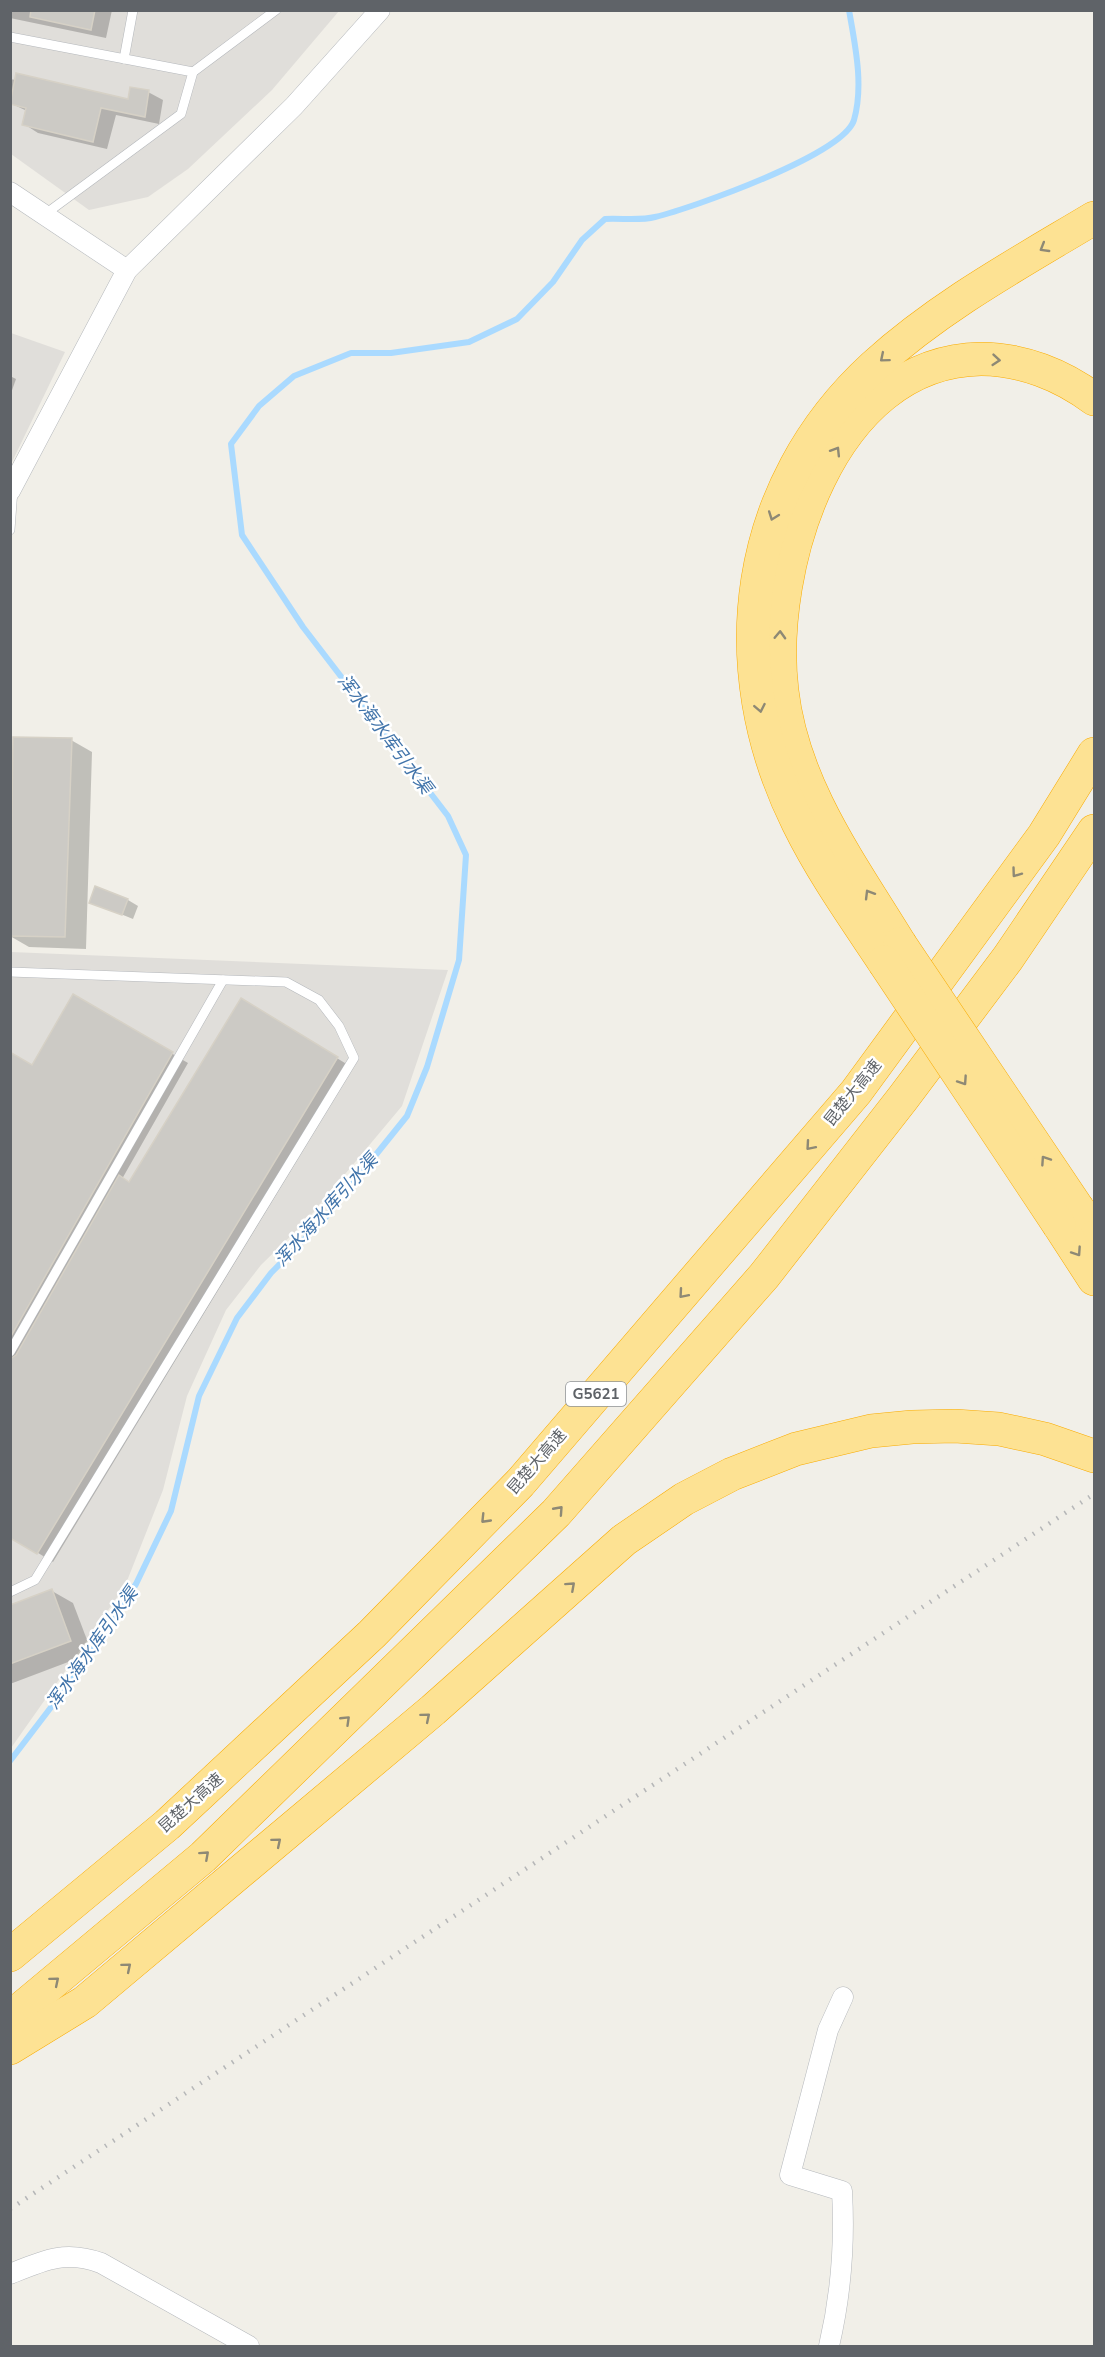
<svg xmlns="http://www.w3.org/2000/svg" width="1105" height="2357" viewBox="0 0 1105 2357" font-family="'Nunito Sans','Noto Sans SC',sans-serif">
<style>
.industrial{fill:#e0deda}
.shadow{fill:#0003}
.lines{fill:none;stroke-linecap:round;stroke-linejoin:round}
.stream{stroke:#aadaff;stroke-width:6}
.building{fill:#cccac5;stroke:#d6d1c6;stroke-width:1.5}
.service-casing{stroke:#b5b8bc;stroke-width:10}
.minor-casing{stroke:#b5b8bc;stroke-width:21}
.motorway-casing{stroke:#f9ab00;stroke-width:34}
.service{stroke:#fff;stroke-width:9}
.minor{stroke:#fff;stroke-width:20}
.motorway{stroke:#fde293;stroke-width:33}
.rail{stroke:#b6b7b8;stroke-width:4.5;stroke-dasharray:1.5 8;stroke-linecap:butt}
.motorway-bridge-casing{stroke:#f9ab00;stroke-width:34;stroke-linecap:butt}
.motorway-bridge{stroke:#fde293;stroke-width:33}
.oneway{stroke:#8e8975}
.labels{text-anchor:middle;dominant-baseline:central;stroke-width:5;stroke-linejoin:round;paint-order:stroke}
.shield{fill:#fff;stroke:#8f9295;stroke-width:1.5}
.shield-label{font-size:15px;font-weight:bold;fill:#5f6368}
.street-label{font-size:16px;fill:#5f6368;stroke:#fff}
.water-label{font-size:18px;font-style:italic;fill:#4174aa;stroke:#fff}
</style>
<rect width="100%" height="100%" fill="#f1efe8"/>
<g class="industrial">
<polygon points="11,11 339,11 272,90 188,169 148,197 89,210 11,154"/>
<polygon points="11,333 65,352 11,464 10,333"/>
<polygon points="11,952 448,970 402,1106 305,1222 261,1265 226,1310 187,1396 163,1490 125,1586 11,1748"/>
</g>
<g class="shadow">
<polygon points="10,10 112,10 106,38 10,18"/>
<polygon points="10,79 129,101 148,92 163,100 159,124 116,115 107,149 38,133 24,124 27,111 10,103"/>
<polygon points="10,376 16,379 10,396"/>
<polygon points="14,738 71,740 92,752 86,949 29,947 10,936"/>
<polygon points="128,900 138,906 133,919 91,902"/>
<polygon points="74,996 188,1063 122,1179 130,1183 257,1009 353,1068 53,1562 10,1536 10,1054 33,1067"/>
<polygon points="52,1591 73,1603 92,1653 10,1684 10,1606"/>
</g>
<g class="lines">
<path class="stream" d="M10,1761l74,-97 52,-80 35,-73 28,-115 38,-78 34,-45 54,-55 82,-102 20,-49 32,-107 7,-105 -18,-39 -145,-189 -61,-92 -11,-91 28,-38 35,-30 57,-23h40l78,-11 48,-23 36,-37 29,-42 23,-21c16,-1 35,2 50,-2 37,-9 188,-62 199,-97 10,-35 1,-75 -5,-110"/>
</g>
<g class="building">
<polygon points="31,10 95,10 91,30 30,17"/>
<polygon points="16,73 128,99 130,87 149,90 145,117 101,108 93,142 22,125 26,108 10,104"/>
<polygon points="13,737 72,738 65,937 10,936"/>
<polygon points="95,886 128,899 122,915 89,903"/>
<polygon points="73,994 173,1052 10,1338 10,1052 32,1065"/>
<polygon points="241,998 338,1057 37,1554 10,1538 10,1359 16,1355 119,1175 129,1182"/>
<polygon points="52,1589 71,1641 10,1664 10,1605"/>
</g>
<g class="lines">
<g class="service-casing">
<g id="service">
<polyline points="10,37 193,72 181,114 44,215"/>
<polyline points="124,59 133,10"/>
<polyline points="193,72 276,10"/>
<polyline points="10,530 13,489"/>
<polyline points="10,972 286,982 319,1000 339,1026 354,1058 35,1580 10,1592"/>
<polyline points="10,1352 223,980"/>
</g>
</g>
<g class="minor-casing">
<g id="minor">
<polyline points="10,192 127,270"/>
<polyline points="10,491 127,270 294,106 380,10"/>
<path d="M10,2274c34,-14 55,-24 91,-11l148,83"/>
<path d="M829,2346c12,-51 16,-102 13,-155l-52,-16 38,-145 15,-33"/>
</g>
</g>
<g class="motorway-casing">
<g id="motorway">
<path d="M900,944c-49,-80 -107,-158 -118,-253 -15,-124 48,-330 199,-332 41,0 81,16 113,40"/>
<path d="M884,962c-30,-45 -62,-90 -86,-139 -78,-157 -55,-337 76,-457 66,-60 145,-103 220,-148"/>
<polyline points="1078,1209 1094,1233"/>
<polyline points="1059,1225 1094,1279"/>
<polyline points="10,1955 167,1825 372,1634 520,1483 856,1092 1044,835 1094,754"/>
<polyline points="10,2018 203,1857 556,1513 764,1276 903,1098 1008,958 1094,831"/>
<polyline points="10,2048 85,2002 433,1710 624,1540 684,1499 732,1474 796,1449 871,1431 912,1427 955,1426 999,1429 1045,1439 1094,1456"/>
</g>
</g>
<use href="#service" class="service"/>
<use href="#minor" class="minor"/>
<use href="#motorway" class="motorway"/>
<polyline class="rail" points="10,2209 1094,1494"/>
<g class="motorway-bridge-casing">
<g id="motorway-bridge">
<polyline points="900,944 1078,1209"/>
<polyline points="884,962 1059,1225"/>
</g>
</g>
<use href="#motorway-bridge" class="motorway-bridge"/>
</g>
<defs><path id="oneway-chevron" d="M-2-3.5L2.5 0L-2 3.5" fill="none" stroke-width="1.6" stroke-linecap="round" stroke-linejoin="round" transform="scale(1.5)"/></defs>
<g class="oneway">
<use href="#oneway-chevron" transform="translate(1044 248) rotate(149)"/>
<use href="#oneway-chevron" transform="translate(884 358) rotate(140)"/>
<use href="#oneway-chevron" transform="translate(996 360) rotate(5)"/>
<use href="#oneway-chevron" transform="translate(836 451) rotate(-58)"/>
<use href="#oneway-chevron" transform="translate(773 516) rotate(110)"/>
<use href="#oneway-chevron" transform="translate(780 635) rotate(-88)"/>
<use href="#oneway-chevron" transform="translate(760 708) rotate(79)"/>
<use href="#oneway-chevron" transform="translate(1016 873) rotate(126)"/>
<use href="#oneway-chevron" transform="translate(869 894) rotate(-121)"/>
<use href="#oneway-chevron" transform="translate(963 1081) rotate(56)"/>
<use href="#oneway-chevron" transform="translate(810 1146) rotate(131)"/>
<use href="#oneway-chevron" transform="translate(1045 1160) rotate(-124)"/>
<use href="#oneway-chevron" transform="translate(1077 1252) rotate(56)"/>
<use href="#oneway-chevron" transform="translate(683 1294) rotate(131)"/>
<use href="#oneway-chevron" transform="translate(559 1510) rotate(-48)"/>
<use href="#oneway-chevron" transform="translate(485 1519) rotate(134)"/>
<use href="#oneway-chevron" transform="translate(571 1586) rotate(-42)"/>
<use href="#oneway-chevron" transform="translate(426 1717) rotate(-40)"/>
<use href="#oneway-chevron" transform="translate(346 1720) rotate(-44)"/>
<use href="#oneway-chevron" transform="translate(277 1842) rotate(-40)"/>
<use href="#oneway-chevron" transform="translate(205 1855) rotate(-42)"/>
<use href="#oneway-chevron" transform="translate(127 1967) rotate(-40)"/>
<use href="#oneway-chevron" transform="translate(55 1981) rotate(-40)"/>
</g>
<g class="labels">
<rect class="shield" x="566" y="1382" width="60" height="24" rx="4.5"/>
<g class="shield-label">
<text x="596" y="1394">G5621</text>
</g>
<g class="street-label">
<text transform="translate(853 1093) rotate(-51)">昆楚大高速</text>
<text transform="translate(537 1462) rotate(-49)">昆楚大高速</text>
<text transform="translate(191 1803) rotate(-42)">昆楚大高速</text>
</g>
<g class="water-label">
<text transform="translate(385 734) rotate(53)">浑水海水库引水渠</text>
<text transform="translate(326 1210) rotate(-48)">浑水海水库引水渠</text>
<text transform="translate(92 1648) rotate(-55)">浑水海水库引水渠</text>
</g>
</g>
<rect width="1105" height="2357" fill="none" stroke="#5f6368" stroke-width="24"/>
</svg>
